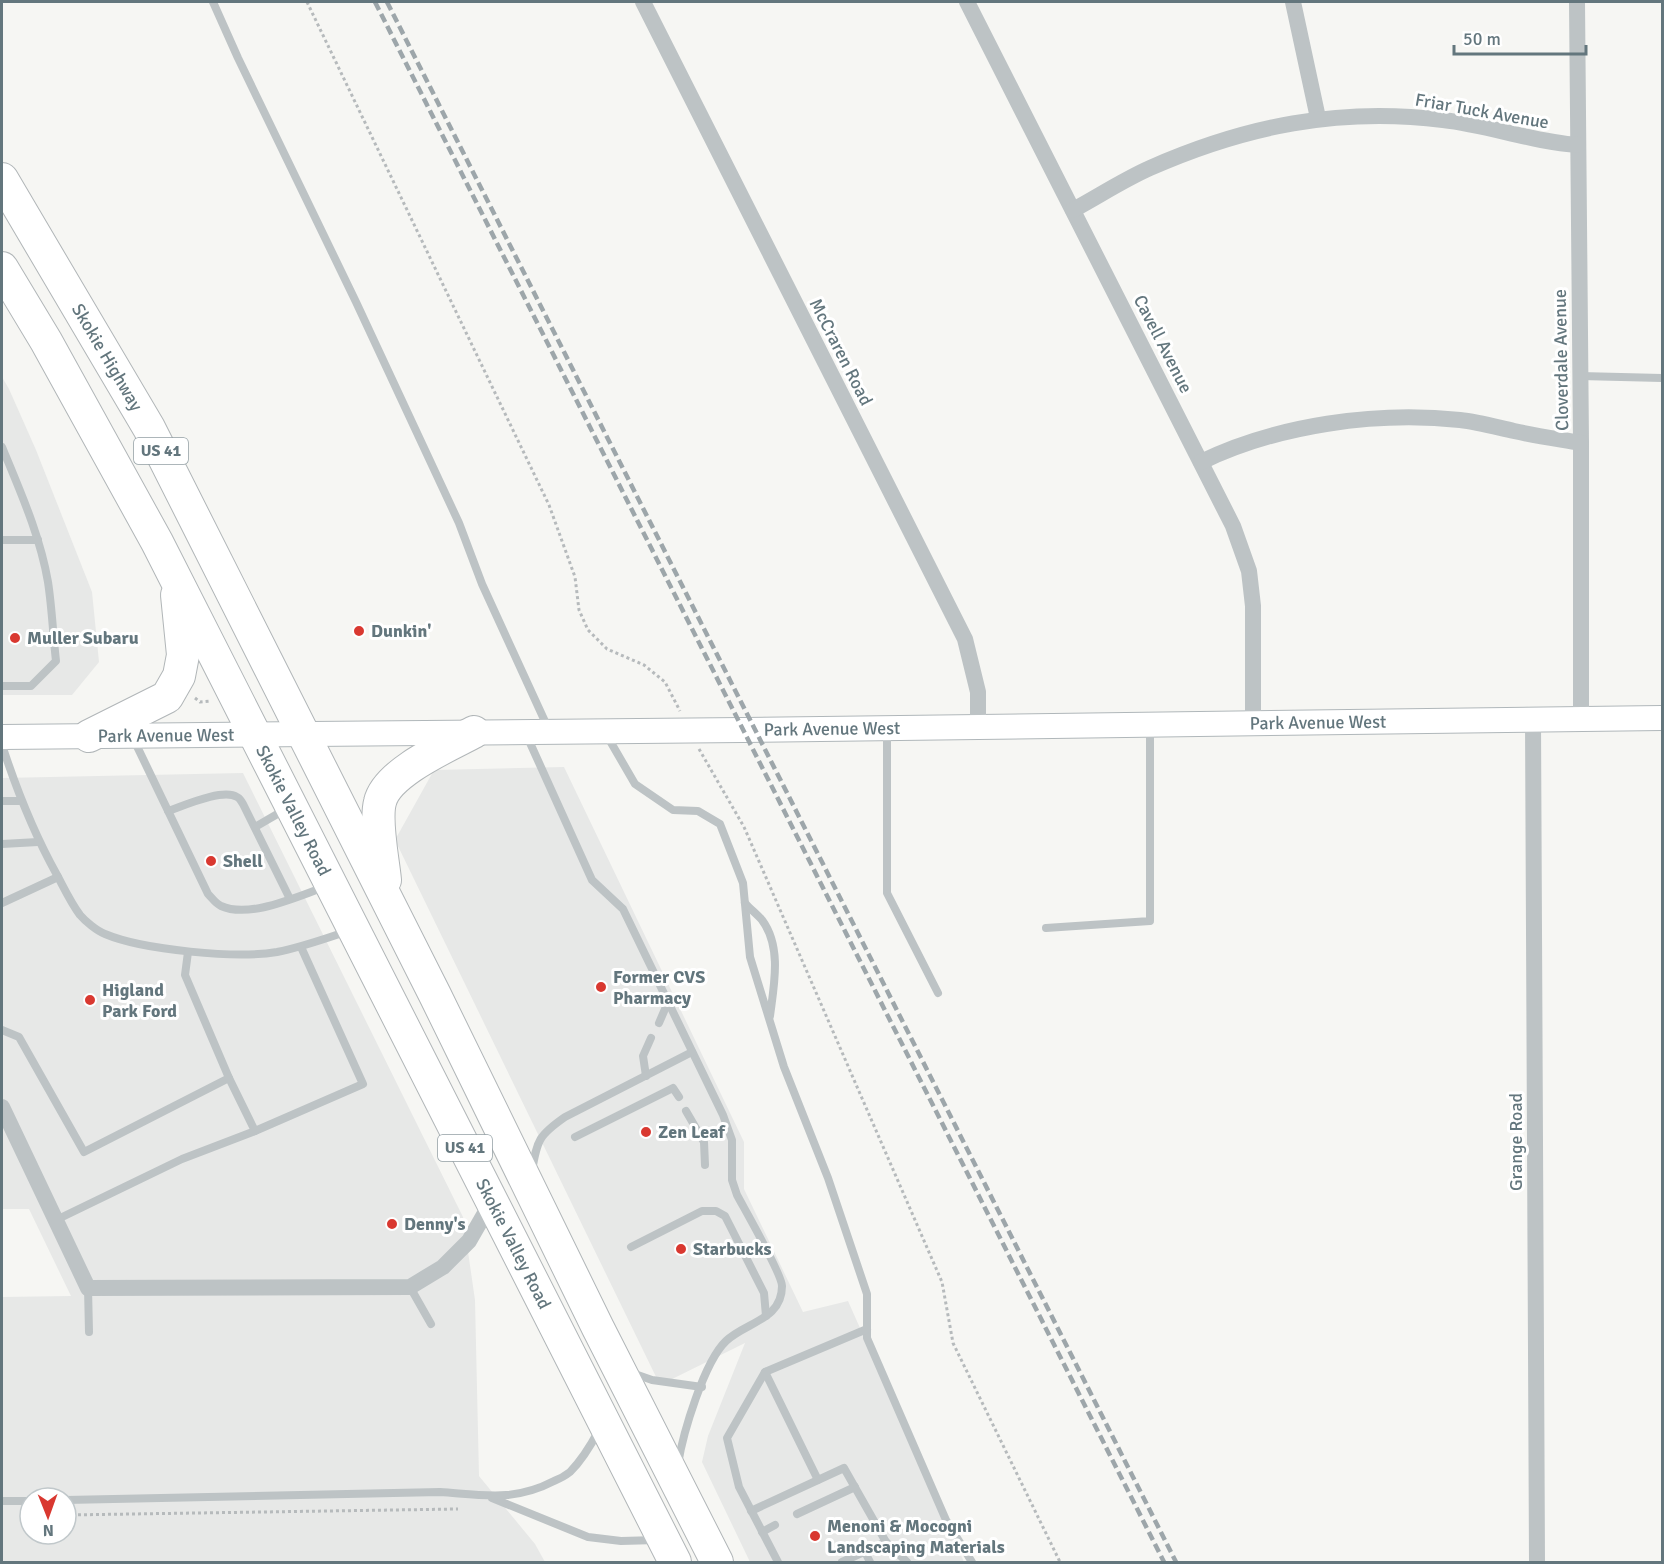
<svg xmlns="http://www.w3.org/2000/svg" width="1664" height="1564" viewBox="0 0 1664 1564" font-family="Signika,sans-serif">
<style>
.built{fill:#e7e8e7;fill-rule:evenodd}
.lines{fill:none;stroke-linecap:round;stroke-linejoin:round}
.secondary-casing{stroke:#b0b7ba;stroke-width:26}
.highway-casing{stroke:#b1b6b8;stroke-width:34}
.path{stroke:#b6babc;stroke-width:3;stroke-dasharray:3 3;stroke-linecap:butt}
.lane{stroke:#bdc3c5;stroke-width:8}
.street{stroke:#bdc3c5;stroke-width:16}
.secondary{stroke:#fff;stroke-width:24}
.highway{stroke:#fff;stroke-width:32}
.rail{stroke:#9da6aa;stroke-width:4.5;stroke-dasharray:9 4.5;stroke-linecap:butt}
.poi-dot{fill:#d93830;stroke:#fff;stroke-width:2}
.labels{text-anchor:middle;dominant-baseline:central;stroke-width:6;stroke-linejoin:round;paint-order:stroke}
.shield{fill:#fff;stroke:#929fa4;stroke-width:1.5}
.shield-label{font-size:16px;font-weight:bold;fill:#63767d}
.street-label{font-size:18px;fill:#63767d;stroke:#fff}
.poi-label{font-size:18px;font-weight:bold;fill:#63767d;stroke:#fff;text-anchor:start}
</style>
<rect width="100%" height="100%" fill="#f6f6f3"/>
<g class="built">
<polygon points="2,377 9,389 36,450 92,592 99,662 72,695 2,695"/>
<polygon points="564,767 744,1142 744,1189 803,1312 848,1301 964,1562 750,1562 702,1462 708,1436 745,1343 660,1385 395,840 434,770"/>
<path d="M243,773l220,444 12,83 4,176 56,68 10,18h-543v-265l69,-1 -42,-87h-27v-431zM30,1498h36v36h-36z"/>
</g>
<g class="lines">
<g class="secondary-casing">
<g id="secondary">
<path id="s1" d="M2,737l741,-7 919,-12"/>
</g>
</g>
<g class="highway-casing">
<g id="highway">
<path id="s2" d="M2,179l147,249 286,567 163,333 119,234"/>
<path id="s3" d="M2,268l44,73 111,201 518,1020"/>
<polyline points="89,736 167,697 179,676 183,655 177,595"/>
<path d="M385,880c-2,-21 -10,-59 -5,-78 7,-30 68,-56 94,-70"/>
</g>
</g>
<g class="path">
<polyline points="307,2 549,505 575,577 579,610 588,630 607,649 644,665 665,682 680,711"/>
<polyline points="195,698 200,702 211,701"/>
<polyline points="699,749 744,827 942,1282 953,1343 1060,1562"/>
<polyline points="66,1515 458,1509"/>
</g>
<g class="lane">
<polyline points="213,2 238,58 356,302 459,523 482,584 548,728"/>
<polyline points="1580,376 1662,378"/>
<path d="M2,447c18,44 38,88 46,135 4,26 5,53 8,79l-25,25h-29"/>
<polyline points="2,540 38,540"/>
<polyline points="887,729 887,893 938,993"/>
<path d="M526,734l66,146 31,29 100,206 9,25v40l5,15c8,15 45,79 45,91 0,34 -36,36 -56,55 -22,21 -43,92 -48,123"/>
<polyline points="606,734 635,784 673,810 698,811 720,824 743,883 750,957 784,1067 828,1178 867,1294 867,1338 946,1520 972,1562"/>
<path d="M133,738l75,156c4,4 8,10 13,12 29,13 77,-10 104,-19"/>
<path d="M2,745c15,46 31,87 55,130 7,13 14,28 23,40 5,6 17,16 25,19 38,16 132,25 172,18 25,-5 47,-13 71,-21"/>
<polyline points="2,801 20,801"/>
<path d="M168,811c15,-5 55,-23 69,-14 3,1 4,4 6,7l47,95"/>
<polyline points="255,827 286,809"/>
<polyline points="2,844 38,842"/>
<polyline points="2,903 58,877"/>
<path d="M745,903c5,6 12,11 17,17 20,27 12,65 8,96"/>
<polyline points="1046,928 1150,921 1150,728"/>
<polyline points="659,1023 668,1002"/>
<polyline points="2,1030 19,1037 84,1152 229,1078"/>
<polyline points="646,1076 643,1056 651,1038"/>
<polyline points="686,1111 704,1142 705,1165"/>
<polyline points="255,1131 363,1084 301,947"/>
<polyline points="575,1137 673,1088 679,1097"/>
<path d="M532,1171c5,-31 7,-36 33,-54l127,-65"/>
<polyline points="56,1220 182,1159 255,1131 229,1078 185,975 188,952"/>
<polyline points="631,1247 702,1211 716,1211 725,1216 764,1293 766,1316"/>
<polyline points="410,1287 431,1324"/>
<polyline points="88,1288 89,1332"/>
<polyline points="765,1372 818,1480"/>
<polyline points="632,1373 652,1380 702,1387"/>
<polyline points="492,1498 588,1537 621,1541 657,1540"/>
<path d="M66,1500l374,-8c43,3 74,10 114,-11 5,-2 11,-5 16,-9 12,-12 21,-27 29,-42"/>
<polyline points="2,1501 30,1501"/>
<polyline points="751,1511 844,1468 886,1542 842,1562"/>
<polyline points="797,1514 855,1487"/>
<polyline points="762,1532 775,1525"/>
<polyline points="886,1542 907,1562"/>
<polyline points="865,1552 870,1562"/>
<polyline points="778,1562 739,1487 727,1438 765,1372 867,1329"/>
</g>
<g class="street">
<polyline points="643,2 965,639 978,692 978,727"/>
<polyline points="967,2 1233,526 1249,571 1253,606 1253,722"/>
<polyline points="1293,2 1318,118"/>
<polyline points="1577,2 1581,443 1581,718"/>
<path d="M1073,210c26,-14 50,-30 77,-42 95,-42 189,-61 293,-48 46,5 89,22 135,25"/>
<path d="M1201,462c76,-37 175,-51 259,-42 18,2 36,7 54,11 22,5 44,8 67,12"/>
<polyline points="1533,721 1537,1562"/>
<polyline points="2,1107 88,1288 410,1287 443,1267 469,1241 492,1201"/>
</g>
<use href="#secondary" class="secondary"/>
<use href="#highway" class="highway"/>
<g class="rail">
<polyline points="375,2 1164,1562"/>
<polyline points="387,2 1176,1562"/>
</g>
</g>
<g class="poi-dot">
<circle cx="359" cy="631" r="6"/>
<circle cx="15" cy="638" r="6"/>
<circle cx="211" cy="861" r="6"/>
<circle cx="601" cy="987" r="6"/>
<circle cx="90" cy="1000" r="6"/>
<circle cx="646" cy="1132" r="6"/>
<circle cx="392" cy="1224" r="6"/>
<circle cx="681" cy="1249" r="6"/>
<circle cx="815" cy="1536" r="6"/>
</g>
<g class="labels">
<g class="shield">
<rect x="134" y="438" width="54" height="26" rx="4.5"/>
<rect x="438" y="1135" width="54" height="26" rx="4.5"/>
</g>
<g class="shield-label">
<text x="161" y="451">US 41</text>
<text x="465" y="1148">US 41</text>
</g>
<g class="street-label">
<text transform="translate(1482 111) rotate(10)">Friar Tuck Avenue</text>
<text transform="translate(1163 344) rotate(63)">Cavell Avenue</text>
<text transform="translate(841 352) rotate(63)">McCraren Road</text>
<text stroke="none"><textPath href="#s2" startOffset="207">Skokie Highway</textPath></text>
<text transform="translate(1561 360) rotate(-91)">Cloverdale Avenue</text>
<text stroke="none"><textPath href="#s1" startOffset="1316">Park Avenue West</textPath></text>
<text stroke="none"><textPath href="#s1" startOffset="830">Park Avenue West</textPath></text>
<text stroke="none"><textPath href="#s1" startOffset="164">Park Avenue West</textPath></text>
<text stroke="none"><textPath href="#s3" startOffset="616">Skokie Valley Road</textPath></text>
<text transform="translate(1516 1142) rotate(-90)">Grange Road</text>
<text stroke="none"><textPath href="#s3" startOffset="1102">Skokie Valley Road</textPath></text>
</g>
<g class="poi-label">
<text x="371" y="631">Dunkin'</text>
<text x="27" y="638">Muller Subaru</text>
<text x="223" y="861">Shell</text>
<text x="613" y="977">Former CVS<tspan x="613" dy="21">Pharmacy</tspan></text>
<text x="102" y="990">Higland<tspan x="102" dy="21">Park Ford</tspan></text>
<text x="658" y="1132">Zen Leaf</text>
<text x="404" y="1224">Denny's</text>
<text x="693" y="1249">Starbucks</text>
<text x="827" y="1526">Menoni &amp; Mocogni<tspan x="827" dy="21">Landscaping Materials</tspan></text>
</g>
</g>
<rect width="1664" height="1564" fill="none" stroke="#63767d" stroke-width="6"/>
<g transform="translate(48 1516) rotate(179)"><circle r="28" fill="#ffffff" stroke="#c1c8cb" stroke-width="1.5"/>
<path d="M0-4.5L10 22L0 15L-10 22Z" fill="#d93830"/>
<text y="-9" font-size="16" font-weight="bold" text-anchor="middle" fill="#63767d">N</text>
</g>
<path d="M1454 45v9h132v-9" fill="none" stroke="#63767d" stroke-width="3"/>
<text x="1463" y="45" font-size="18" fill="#63767d" stroke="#ffffff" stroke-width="4.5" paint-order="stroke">50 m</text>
</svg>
